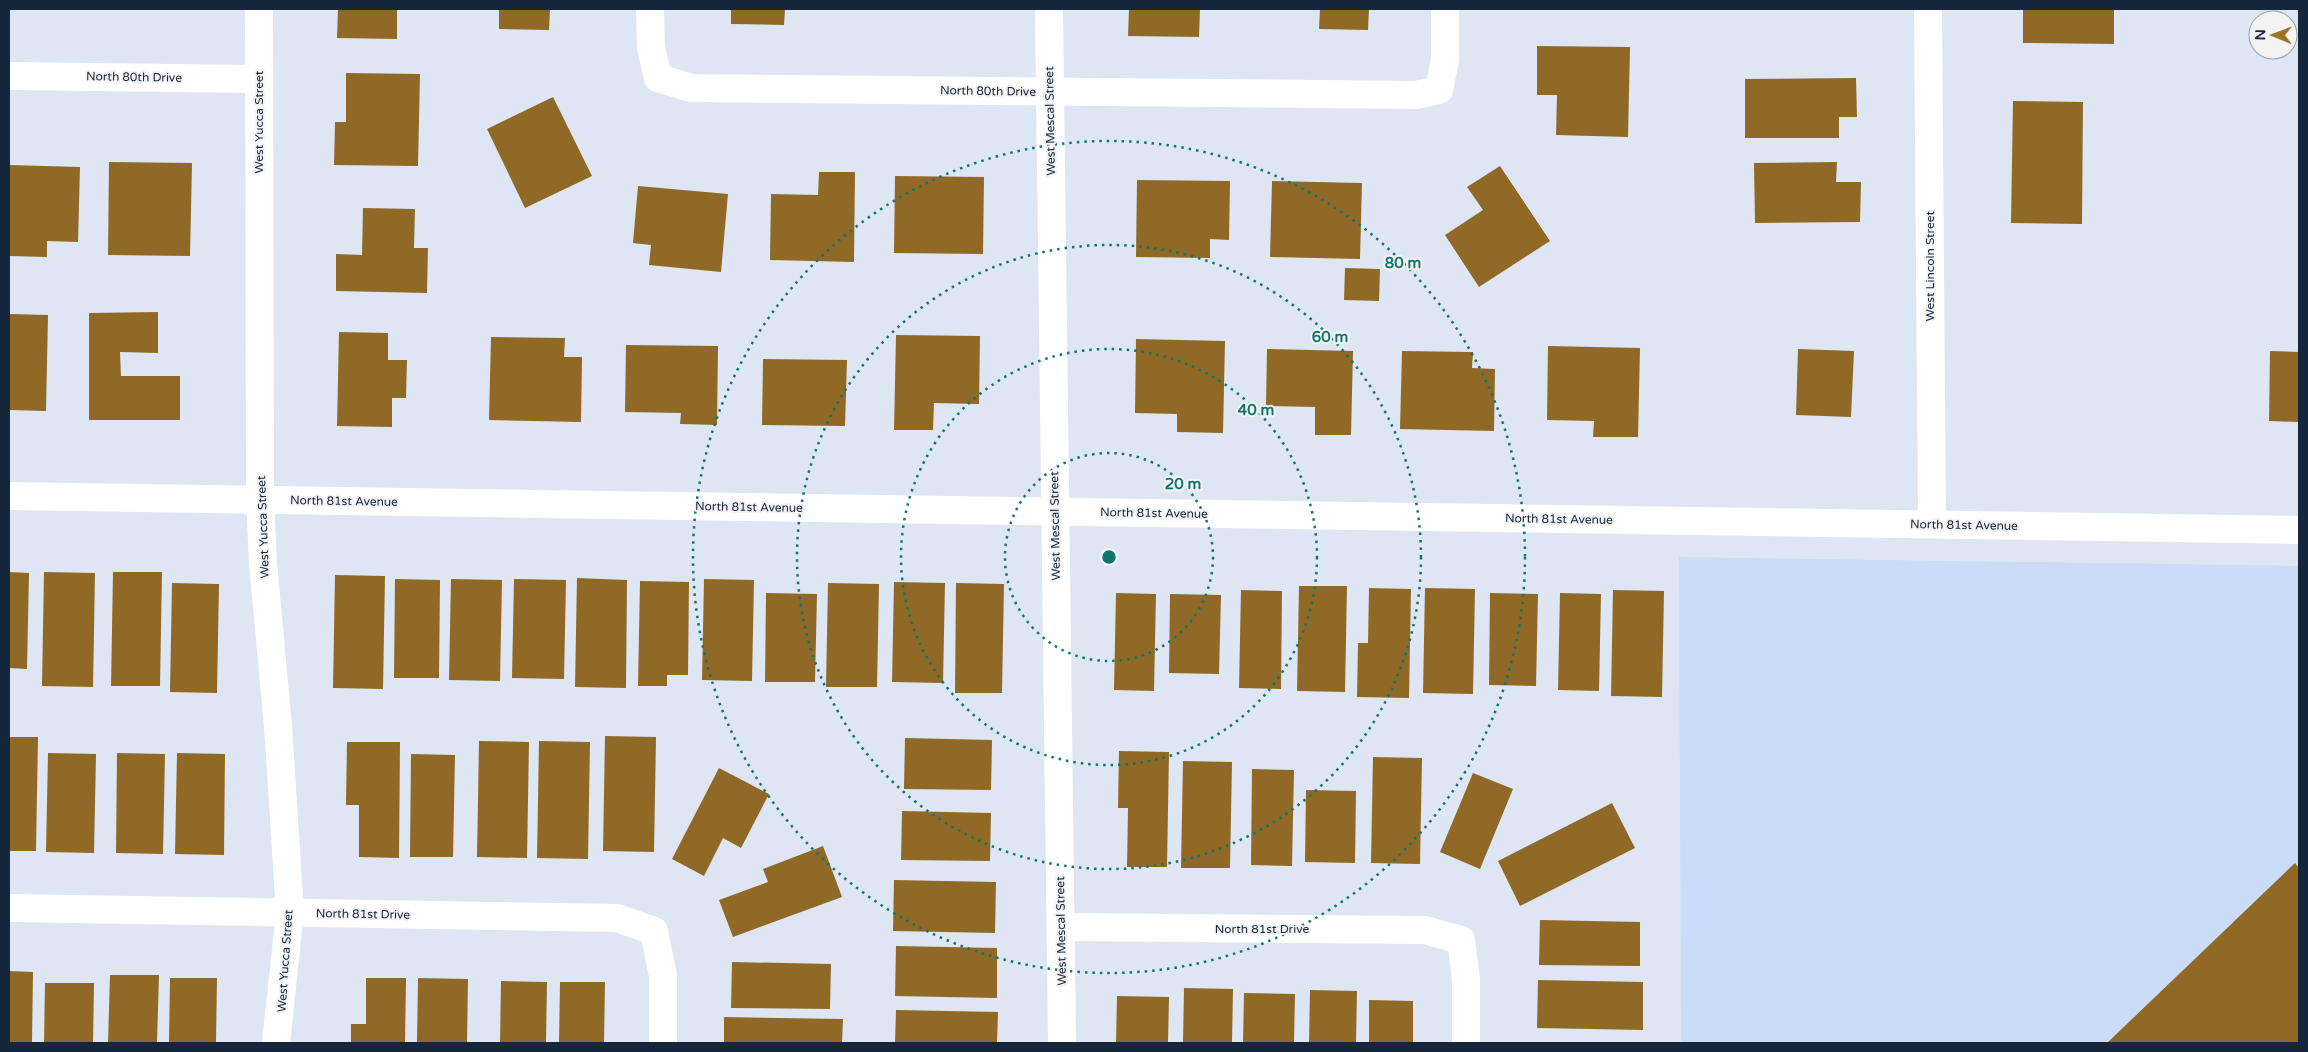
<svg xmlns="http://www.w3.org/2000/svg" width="2308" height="1052" viewBox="0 0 2308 1052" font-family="'Varela Round',sans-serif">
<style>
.built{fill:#cadcf7}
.building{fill:#906926}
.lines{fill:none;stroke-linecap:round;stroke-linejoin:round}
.minor{stroke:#fff;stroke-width:28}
.ring{fill:none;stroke:#0f766e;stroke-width:2.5;stroke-dasharray:2.5 5}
.labels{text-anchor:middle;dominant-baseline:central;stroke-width:4;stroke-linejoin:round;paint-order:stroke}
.street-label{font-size:12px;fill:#16263d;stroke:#f3f3f3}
.centre{fill:#0f766e;stroke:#f3f3f3;stroke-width:2.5}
.ring-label{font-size:15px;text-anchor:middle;font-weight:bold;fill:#0f766e;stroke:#f3f3f3;stroke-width:4;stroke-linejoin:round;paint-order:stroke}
</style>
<rect width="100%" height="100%" fill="#dee6f3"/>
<polygon class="built" points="1679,557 2299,566 2299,1043 1681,1043"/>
<g class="building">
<polygon points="338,9 397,9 397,39 337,38"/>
<polygon points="499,9 550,9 549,30 499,29"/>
<polygon points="731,9 785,9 784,25 731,24"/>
<polygon points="1129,9 1200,9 1199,37 1128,36"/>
<polygon points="1320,9 1369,9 1368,30 1319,29"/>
<polygon points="2023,9 2114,9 2114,44 2023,43"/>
<polygon points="1537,46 1630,47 1628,137 1556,135 1557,95 1537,95"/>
<polygon points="346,73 420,74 418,166 334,165 335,122 346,122"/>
<polygon points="1856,78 1857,117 1839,117 1839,138 1745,138 1745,79"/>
<polygon points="553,97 592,176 525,208 487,129"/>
<polygon points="2013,101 2083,102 2082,224 2011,223"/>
<polygon points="109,162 192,163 190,256 108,255"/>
<polygon points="1837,162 1836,182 1861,182 1860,222 1755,223 1754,163"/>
<polygon points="9,165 80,167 78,242 47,241 47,257 9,256"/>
<polygon points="1500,166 1550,241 1479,287 1445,235 1483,210 1467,187"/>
<polygon points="819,172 855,172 854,262 770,260 771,194 818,195"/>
<polygon points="895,176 984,177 983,254 894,253"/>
<polygon points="1137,180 1230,181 1229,240 1210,239 1210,258 1136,257"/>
<polygon points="1272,181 1362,183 1360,259 1270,257"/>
<polygon points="638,186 728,194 721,272 649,265 651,245 633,243"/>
<polygon points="363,208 415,209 414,248 428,248 427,293 336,291 336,254 362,255"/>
<polygon points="1345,268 1380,269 1379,301 1344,300"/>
<polygon points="158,312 158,353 120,352 121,376 180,376 180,420 89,420 89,313"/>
<polygon points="9,314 48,315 46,411 9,410"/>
<polygon points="339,332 388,333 388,360 407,360 406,398 392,398 392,427 337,426"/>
<polygon points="896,335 980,336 979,404 934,403 933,430 894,430"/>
<polygon points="491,337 565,338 564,357 582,357 581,422 489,420"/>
<polygon points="1136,339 1225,341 1223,433 1177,432 1177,414 1135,413"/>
<polygon points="626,345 718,346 717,425 680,424 681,413 625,412"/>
<polygon points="1548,346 1640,348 1638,437 1593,437 1594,421 1547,420"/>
<polygon points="1267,349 1353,351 1351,435 1315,435 1315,407 1266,406"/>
<polygon points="1798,349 1854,351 1851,417 1796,415"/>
<polygon points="1402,351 1473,352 1472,368 1495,369 1494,431 1400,429"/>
<polygon points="2270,351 2299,352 2299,422 2269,421"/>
<polygon points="763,359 847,360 845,426 762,425"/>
<polygon points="9,572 29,573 27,669 9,668"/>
<polygon points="44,572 95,573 93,687 42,686"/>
<polygon points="113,572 162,572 160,686 111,686"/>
<polygon points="335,575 385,576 383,689 333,688"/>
<polygon points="577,578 627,580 626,688 575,687"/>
<polygon points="395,579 440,580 439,678 394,678"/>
<polygon points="451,579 502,580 500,681 449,680"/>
<polygon points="514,579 566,580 564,679 512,678"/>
<polygon points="704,579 754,580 752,681 702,680"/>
<polygon points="640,581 689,582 688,675 667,675 667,686 638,686"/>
<polygon points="894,582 945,583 943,683 892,682"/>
<polygon points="172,583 219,584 217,693 170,692"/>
<polygon points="828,583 879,584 877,687 826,687"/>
<polygon points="956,583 1004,584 1002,693 955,693"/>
<polygon points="1299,586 1347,586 1345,692 1297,691"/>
<polygon points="1369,588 1411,589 1409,698 1357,697 1358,643 1368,643"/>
<polygon points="1425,588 1475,589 1473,694 1423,693"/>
<polygon points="1241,590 1282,591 1281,689 1239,688"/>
<polygon points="1613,590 1664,591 1662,697 1611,696"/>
<polygon points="766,593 817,594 815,682 765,682"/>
<polygon points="1116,593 1156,594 1154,691 1114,690"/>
<polygon points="1490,593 1538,594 1536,686 1489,685"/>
<polygon points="1560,593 1601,594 1599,691 1558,690"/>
<polygon points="1170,594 1221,595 1219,674 1169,673"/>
<polygon points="605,736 656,737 654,852 603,851"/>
<polygon points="9,737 38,737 36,851 9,851"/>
<polygon points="905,738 992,740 991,790 904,789"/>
<polygon points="479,741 529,742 527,858 477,857"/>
<polygon points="539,741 590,742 588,859 537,858"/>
<polygon points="347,742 400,742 399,858 359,857 359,805 346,805"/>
<polygon points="1119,751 1169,752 1167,867 1127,867 1128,808 1118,808"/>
<polygon points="48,753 96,754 94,853 46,852"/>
<polygon points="117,753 165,754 163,854 116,853"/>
<polygon points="177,753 225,754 224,855 175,854"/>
<polygon points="411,754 455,755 453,857 410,857"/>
<polygon points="1373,757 1422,758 1420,864 1371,863"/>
<polygon points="1183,761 1232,762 1230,868 1181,868"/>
<polygon points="719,768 769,794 741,848 723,838 704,876 672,859"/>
<polygon points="1252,769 1294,770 1292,866 1251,865"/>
<polygon points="1473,773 1513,789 1480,869 1440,852"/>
<polygon points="1306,790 1356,791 1355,863 1305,862"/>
<polygon points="1612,803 1635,848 1520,906 1498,861"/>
<polygon points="902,811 991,813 990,861 901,860"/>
<polygon points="823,846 842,897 733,937 719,900 768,882 763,869"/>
<polygon points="2295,863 2299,868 2299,1043 2107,1043"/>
<polygon points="894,880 996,882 995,933 893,931"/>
<polygon points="1540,920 1640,922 1640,966 1539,965"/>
<polygon points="896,946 997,948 997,998 895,996"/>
<polygon points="732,962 831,964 830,1009 731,1008"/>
<polygon points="9,971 33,972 32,1043 9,1043"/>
<polygon points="110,975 159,975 157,1043 108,1043"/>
<polygon points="170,978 217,978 216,1043 169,1043"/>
<polygon points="366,978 406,978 405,1043 351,1043 351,1024 366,1024"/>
<polygon points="418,978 468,979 467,1043 417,1043"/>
<polygon points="1538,980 1643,982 1643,1030 1537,1028"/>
<polygon points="501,981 547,982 546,1043 500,1043"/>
<polygon points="560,982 605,982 604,1043 559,1043"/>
<polygon points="45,983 94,983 93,1043 44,1043"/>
<polygon points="1184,988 1233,989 1232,1043 1183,1043"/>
<polygon points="1310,990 1357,991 1356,1043 1309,1043"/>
<polygon points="1244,993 1295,994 1294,1043 1243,1043"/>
<polygon points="1117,996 1169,997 1168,1043 1116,1043"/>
<polygon points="1369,1000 1413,1001 1413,1043 1369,1043"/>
<polygon points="896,1010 998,1012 997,1043 895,1043"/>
<polygon points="724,1017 843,1019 842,1043 724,1043"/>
</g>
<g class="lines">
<g class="minor">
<polyline points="259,9 260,500 263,563 278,726 290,912 276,1043"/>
<polyline points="650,9 651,48 658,78 691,88 1416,95 1439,90 1445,60 1445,9"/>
<polyline points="1049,9 1062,1043"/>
<polyline points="1928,9 1932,524"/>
<polyline points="9,76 259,79"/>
<polyline points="9,496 2299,530"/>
<polyline points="9,908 617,918 654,931 663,976 663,1043"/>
<polyline points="1061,927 1425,930 1461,940 1466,979 1466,1043"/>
</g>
</g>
<g class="ring">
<circle cx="1109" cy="557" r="104"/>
<circle cx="1109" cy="557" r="208"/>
<circle cx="1109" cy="557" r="312"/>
<circle cx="1109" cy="557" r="416"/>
</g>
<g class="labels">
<g class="street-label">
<text transform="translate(134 77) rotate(1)">North 80th Drive</text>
<text transform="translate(988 91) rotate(1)">North 80th Drive</text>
<text transform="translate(1050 121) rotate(-91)">West Mescal Street</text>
<text transform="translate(259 122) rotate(-90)">West Yucca Street</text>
<text transform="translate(1930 266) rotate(-90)">West Lincoln Street</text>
<text transform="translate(344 501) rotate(1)">North 81st Avenue</text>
<text transform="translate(749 507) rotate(1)">North 81st Avenue</text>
<text transform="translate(1154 513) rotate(1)">North 81st Avenue</text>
<text transform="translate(1559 519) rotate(1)">North 81st Avenue</text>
<text transform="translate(1964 525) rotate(1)">North 81st Avenue</text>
<text transform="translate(1055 526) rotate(-91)">West Mescal Street</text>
<text transform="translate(263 527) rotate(-92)">West Yucca Street</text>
<text transform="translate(363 914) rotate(1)">North 81st Drive</text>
<text x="1262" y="929">North 81st Drive</text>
<text transform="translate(1061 931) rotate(-91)">West Mescal Street</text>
<text transform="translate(285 961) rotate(-86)">West Yucca Street</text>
</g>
</g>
<circle cx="1109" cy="557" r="8" class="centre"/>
<g class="ring-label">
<text x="1403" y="268">80 m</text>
<text x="1330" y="342">60 m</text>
<text x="1256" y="415">40 m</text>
<text x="1183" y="489">20 m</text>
</g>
<rect width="2308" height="1052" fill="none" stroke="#16263d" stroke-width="20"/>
<g transform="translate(2273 35) rotate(271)"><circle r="24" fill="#f3f3f3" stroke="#9ba1aa"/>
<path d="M0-4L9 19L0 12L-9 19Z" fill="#9f7324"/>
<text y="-8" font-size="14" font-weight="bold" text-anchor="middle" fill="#16263d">N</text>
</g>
</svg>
